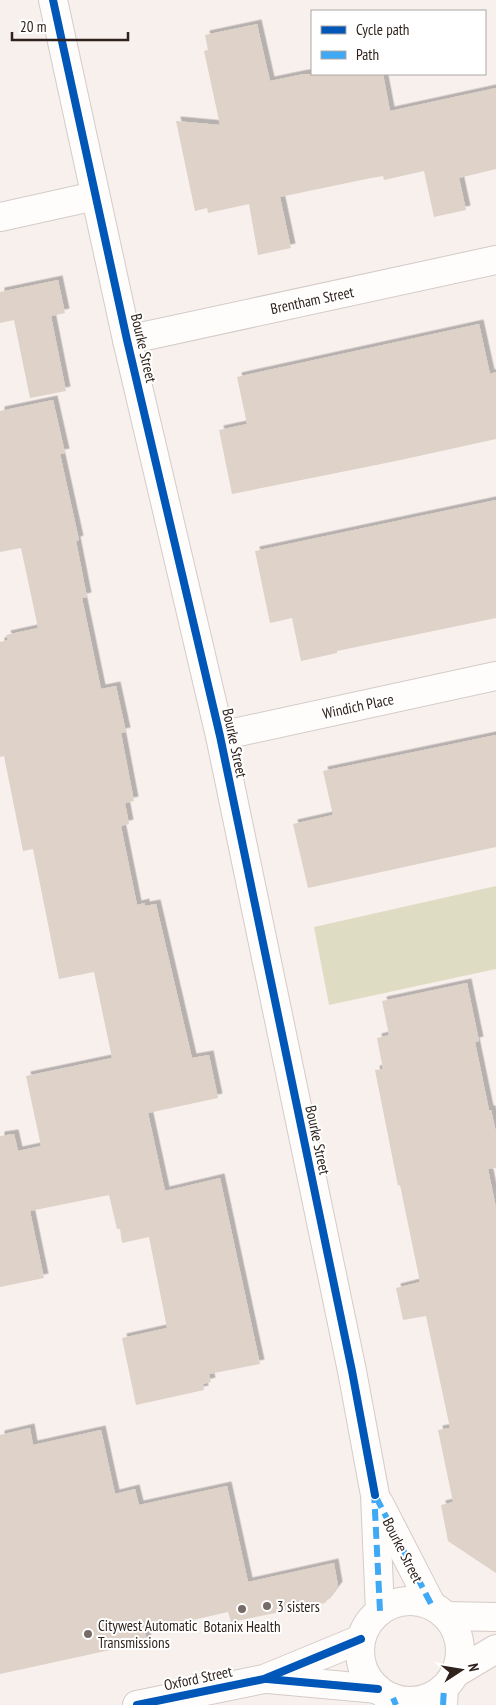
<svg xmlns="http://www.w3.org/2000/svg" width="496" height="1705" viewBox="0 0 496 1705" font-family="'PT Sans Narrow',sans-serif">
<style>
.green{fill:#deddc4}
.building{fill:#dfd2c8;filter:url(#shadow)}
.lines{fill:none;stroke-linecap:round;stroke-linejoin:round}
.minor-casing{stroke:#d5cbc7;stroke-width:30}
.tertiary-casing{stroke:#d5cbc7;stroke-width:30}
.primary-casing{stroke:#d5cbc7;stroke-width:30}
.minor{stroke:#fefdfc;stroke-width:28}
.tertiary{stroke:#fefdfc;stroke-width:28}
.primary{stroke:#fefdfc;stroke-width:28}
.quiet{stroke:#3fa9f5;stroke-width:6;stroke-dasharray:12 6;stroke-linecap:butt}
.cycleway-casing{stroke:#fff;stroke-width:11}
.cycleway{stroke:#0057b8;stroke-width:8}
.poi-dot{fill:#766b66;stroke:#fff;stroke-width:2}
.labels{text-anchor:middle;dominant-baseline:central;stroke-width:4;stroke-linejoin:round;paint-order:stroke}
.street-label{font-size:15px;fill:#30231d;stroke:#fff}
.poi-label{font-size:15px;fill:#30231d;stroke:#fff;text-anchor:start}
</style>
<defs>
<filter id="shadow"><feDropShadow dx="4.5" dy="-4.5" stdDeviation="0" flood-color="#0004"/></filter>
</defs>
<rect width="100%" height="100%" fill="#f8f0ed"/>
<polygon class="green" points="496,886 496,969 329,1005 314,927"/>
<g class="building">
<polygon points="257,24 270,81 304,74 383,74 390,111 496,88 496,169 459,178 466,210 434,217 424,171 384,180 383,176 371,178 280,197 291,248 258,255 249,204 208,213 207,208 195,211 176,121 220,125 204,51 208,50 205,35"/>
<polygon points="58,280 65,313 51,316 66,391 30,398 14,320 0,323 0,292"/>
<polygon points="479,324 490,374 496,372 496,439 396,461 232,494 219,430 247,424 237,377"/>
<polygon points="53,400 65,453 60,454 79,540 76,541 87,597 82,598 101,689 116,686 126,732 121,733 134,801 125,803 129,824 121,826 137,905 145,903 145,906 156,904 192,1058 209,1055 218,1098 148,1113 165,1191 220,1178 260,1364 209,1374 211,1382 203,1384 204,1390 136,1405 122,1338 167,1328 149,1237 122,1243 120,1229 117,1229 109,1195 30,1211 44,1278 0,1287 0,1136 14,1134 18,1151 41,1146 26,1076 112,1058 94,972 59,979 33,849 23,851 4,756 0,757 0,642 8,640 6,635 38,628 21,548 0,552 0,411"/>
<polygon points="496,500 496,618 337,651 337,653 301,661 292,618 270,623 255,551"/>
<polygon points="496,735 496,847 308,888 293,824 333,815 323,771"/>
<polygon points="467,983 479,1041 475,1042 489,1110 491,1110 496,1132 496,1168 488,1169 496,1208 496,1573 448,1541 441,1505 453,1502 438,1430 450,1428 426,1316 403,1320 396,1288 420,1282 400,1185 398,1186 375,1070 383,1069 377,1038 389,1035 382,1001"/>
<polygon points="30,1428 33,1445 101,1430 115,1494 135,1489 139,1505 227,1486 248,1582 334,1563 338,1586 325,1603 231,1622 228,1612 145,1631 147,1642 0,1674 0,1435"/>
</g>
<g class="lines">
<g class="minor-casing">
<g id="minor">
<polyline points="53,0 127,340 220,736 352,1371 375,1495 380,1611"/>
<polyline points="0,217 95,196"/>
<polyline points="220,736 496,676"/>
<polyline points="379,1503 432,1606"/>
<polyline points="393,1698 396,1705"/>
<polyline points="443,1705 444,1688"/>
</g>
</g>
<g class="tertiary-casing">
<polyline id="tertiary" points="127,340 496,260"/>
</g>
<g class="primary-casing">
<g id="primary">
<circle cx="410" cy="1651" r="50"/>
<polyline points="446,1616 496,1617"/>
<polyline points="454,1674 496,1649"/>
<polyline points="268,1679 378,1689"/>
<polyline points="137,1705 264,1679 361,1639"/>
</g>
</g>
<use href="#minor" class="minor"/>
<use href="#tertiary" class="tertiary"/>
<use href="#primary" class="primary"/>
<g class="quiet">
<polyline points="374,1491 380,1611"/>
<polyline points="376,1497 432,1606"/>
<polyline points="393,1698 396,1705"/>
<polyline points="443,1705 444,1688"/>
</g>
<g class="cycleway-casing">
<g id="cycleway">
<polyline points="53,0 127,340 220,736 352,1371 375,1495"/>
<polyline points="267,1679 378,1689"/>
<polyline points="137,1705 264,1679 361,1639"/>
</g>
</g>
<use href="#cycleway" class="cycleway"/>
</g>
<g class="poi-dot">
<circle cx="267" cy="1606" r="5"/>
<circle cx="242" cy="1609" r="5"/>
<circle cx="88" cy="1634" r="5"/>
</g>
<g class="labels">
<g class="street-label">
<text transform="translate(312 300) rotate(-12)">Brentham Street</text>
<text transform="translate(144 348) rotate(77)">Bourke Street</text>
<text transform="translate(358 706) rotate(-12)">Windich Place</text>
<text transform="translate(235 743) rotate(78)">Bourke Street</text>
<text transform="translate(318 1140) rotate(78)">Bourke Street</text>
<text transform="translate(403 1550) rotate(63)">Bourke Street</text>
<text transform="translate(198 1678) rotate(-12)">Oxford Street</text>
</g>
<g class="poi-label">
<text x="277" y="1606">3 sisters</text>
<text x="98" y="1625">Citywest Automatic<tspan x="98" dy="17">Transmissions</tspan></text>
<text x="242" y="1626" text-anchor="middle">Botanix Health</text>
</g>
</g>
<rect x="311" y="10" width="175" height="65" fill="#ffffff" stroke="#aca7a5"/>
<rect x="321" y="26" width="25" height="8" fill="#0057b8" stroke="#aca7a5"/>
<text x="356" y="35" font-size="15" fill="#30231d">Cycle path</text>
<rect x="321" y="51" width="25" height="8" fill="#3fa9f5" stroke="#aca7a5"/>
<text x="356" y="60" font-size="15" fill="#30231d">Path</text>
<g transform="translate(461 1670) rotate(78)" stroke="#ffffff" stroke-width="4" paint-order="stroke">
<path d="M0-4L9 19L0 12L-9 19Z" fill="#30231d"/>
<text y="-8" font-size="14" font-weight="bold" text-anchor="middle" fill="#30231d">N</text>
</g>
<path d="M12 32v8h116v-8" fill="none" stroke="#30231d" stroke-width="2.5"/>
<text x="20" y="32" font-size="15" fill="#30231d" stroke="#ffffff" stroke-width="4" paint-order="stroke">20 m</text>
</svg>
